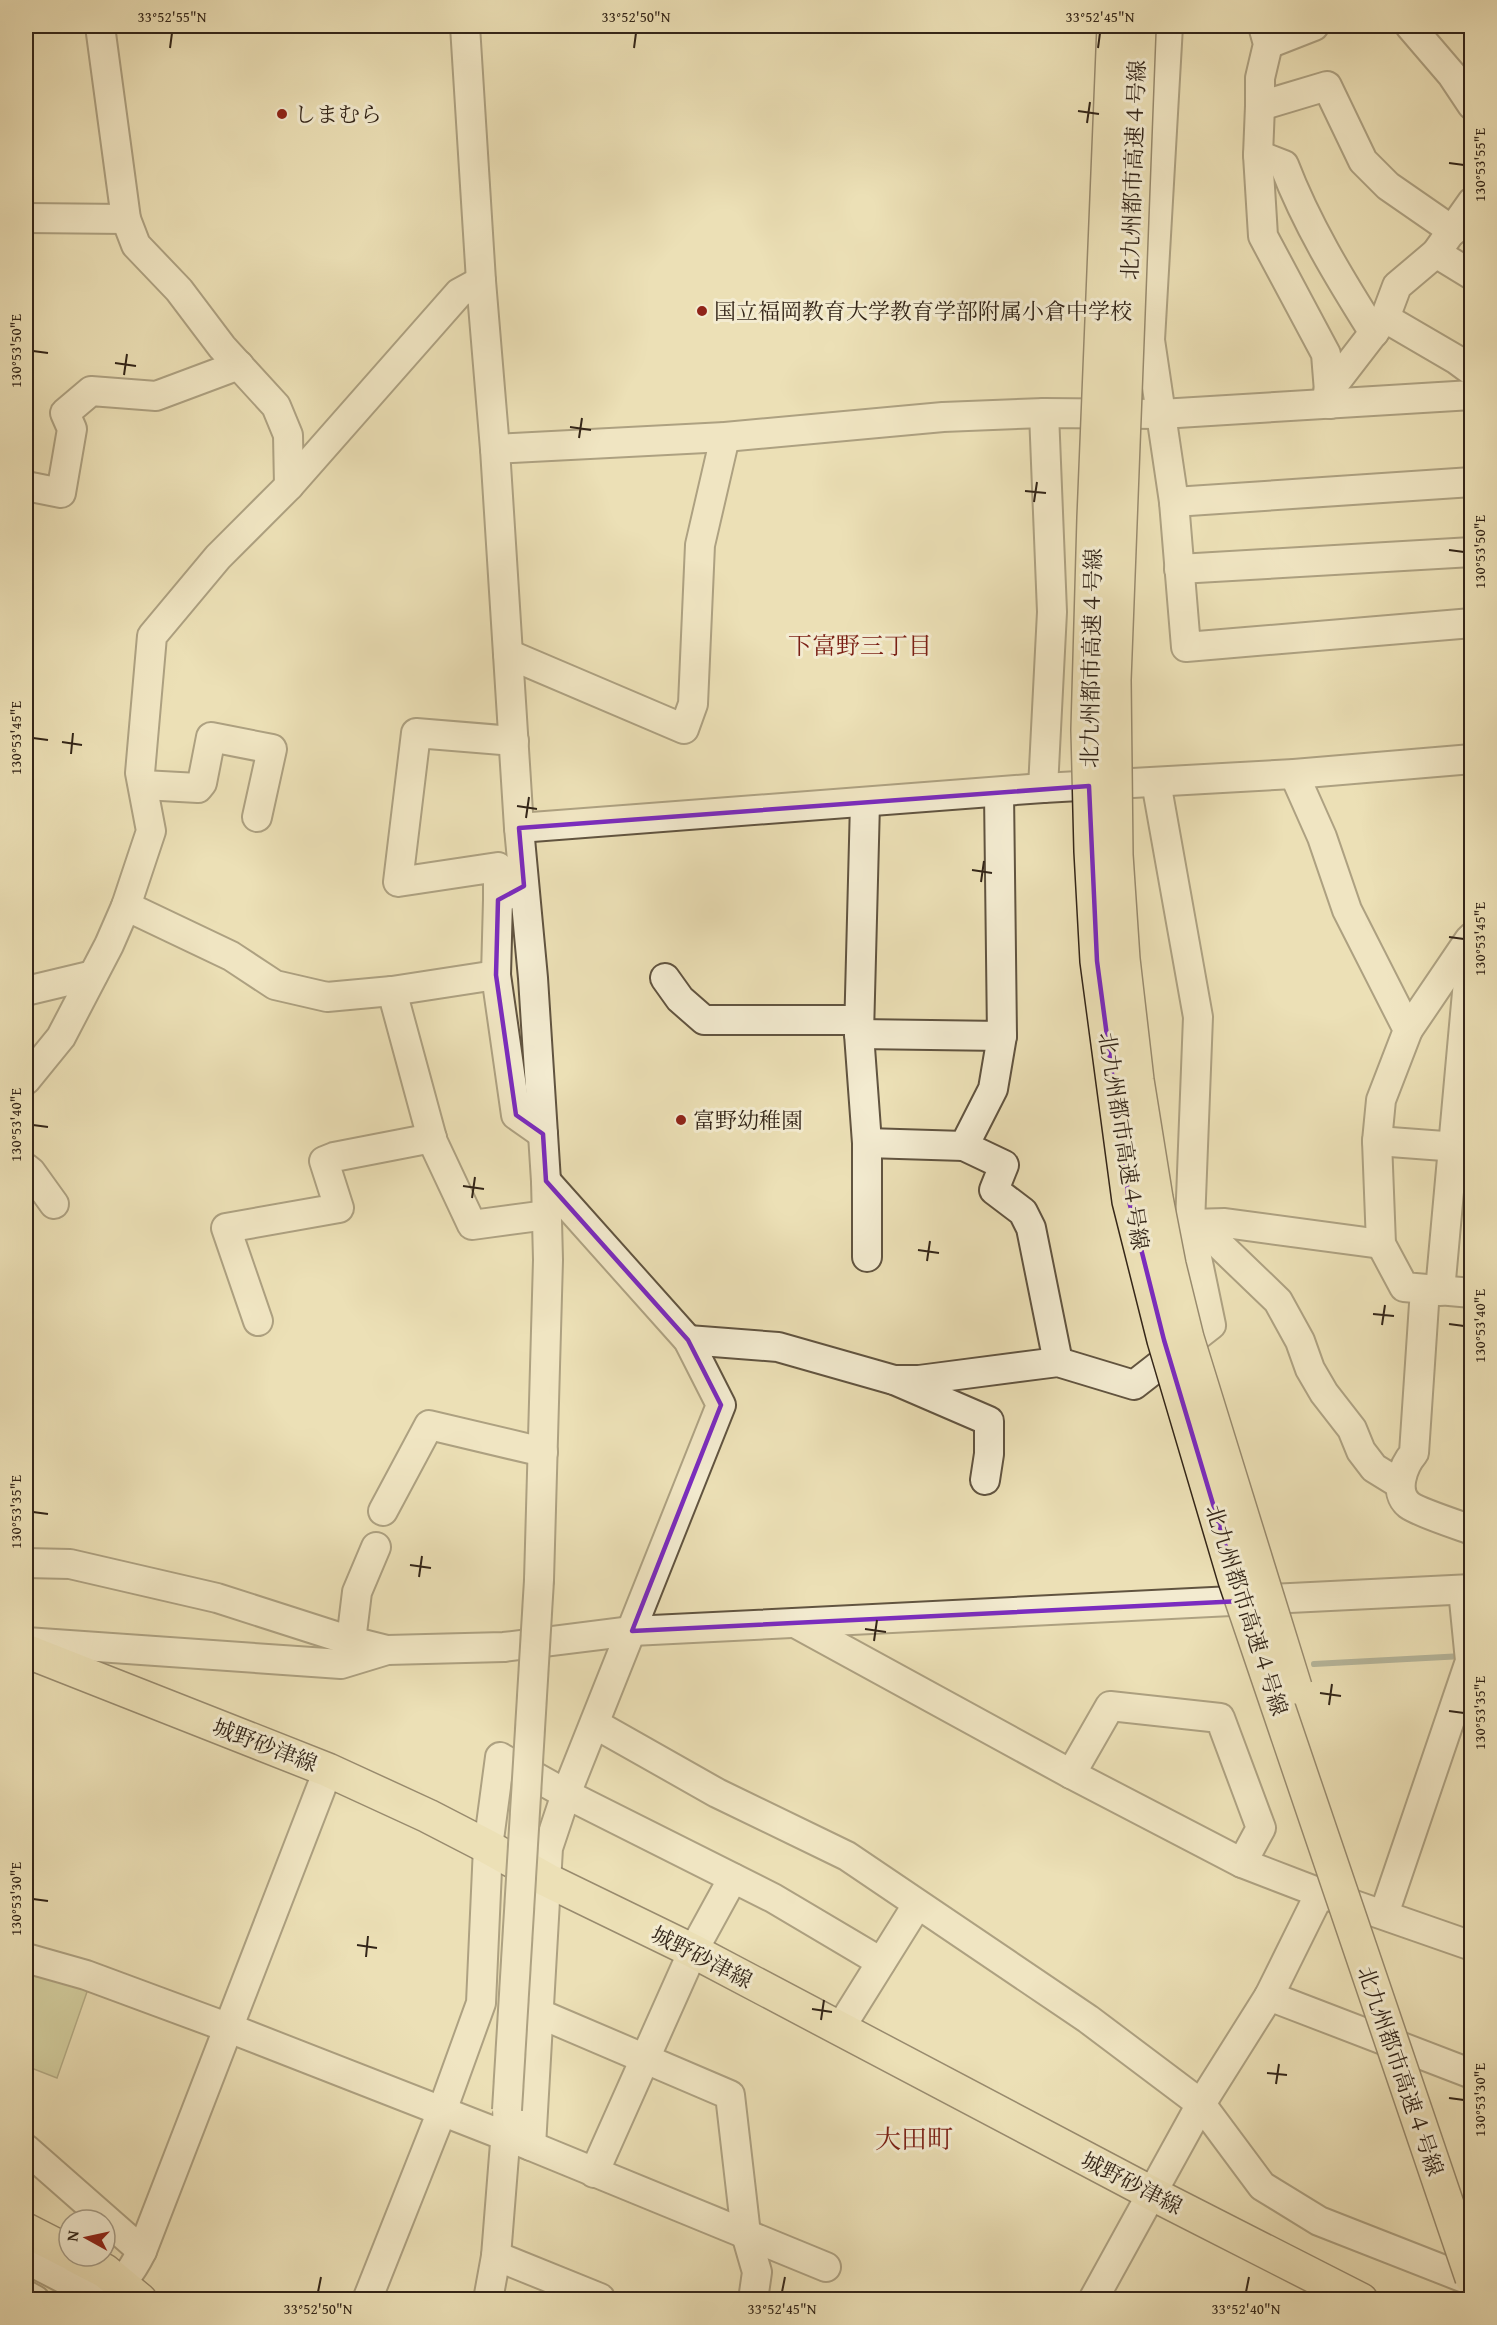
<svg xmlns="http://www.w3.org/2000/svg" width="1497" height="2325" viewBox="0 0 1497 2325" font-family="'Gentium Book Plus','Noto Serif JP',serif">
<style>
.green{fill:#bac28c;stroke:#767452;stroke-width:1.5}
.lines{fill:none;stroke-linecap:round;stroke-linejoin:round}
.stream{stroke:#717f76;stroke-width:6}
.minor-casing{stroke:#615440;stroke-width:32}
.major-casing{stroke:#332518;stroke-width:36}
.highway-casing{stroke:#332518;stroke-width:36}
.minor{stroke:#f3ebd0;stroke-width:28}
.major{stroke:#ece0b6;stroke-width:33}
.highway{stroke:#ece0b6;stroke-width:33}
.minor-bridge-casing{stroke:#615440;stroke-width:32;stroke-linecap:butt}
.highway-bridge-casing{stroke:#332518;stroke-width:36;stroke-linecap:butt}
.minor-bridge{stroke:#f3ebd0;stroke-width:28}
.highway-bridge{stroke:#ece0b6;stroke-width:33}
.marked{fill:none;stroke:#7b2cbf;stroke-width:4.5;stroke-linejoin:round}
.ticks{fill:none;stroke:#332518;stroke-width:2}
.poi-dot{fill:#8f2418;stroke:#f3ebd0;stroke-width:2}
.labels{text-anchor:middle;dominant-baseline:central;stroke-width:6;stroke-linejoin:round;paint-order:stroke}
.poi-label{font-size:22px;fill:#332518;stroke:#f3ebd0;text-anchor:start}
.street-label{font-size:22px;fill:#332518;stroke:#f3ebd0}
.neighbourhood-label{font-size:24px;fill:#7a1f14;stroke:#f3ebd0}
.quarter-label{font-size:26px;fill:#7a1f14;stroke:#f3ebd0}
.neatline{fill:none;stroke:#332518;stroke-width:2}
.ticks-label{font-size:15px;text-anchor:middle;fill:#332518}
</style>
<rect width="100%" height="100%" fill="#ece0b6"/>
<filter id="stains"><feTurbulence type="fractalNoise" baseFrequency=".00333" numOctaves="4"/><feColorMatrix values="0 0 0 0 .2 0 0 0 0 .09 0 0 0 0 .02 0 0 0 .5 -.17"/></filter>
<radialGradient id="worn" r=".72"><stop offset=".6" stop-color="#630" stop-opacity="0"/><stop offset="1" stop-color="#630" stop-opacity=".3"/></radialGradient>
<polygon class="green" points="26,1971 88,1989 57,2078 26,2066"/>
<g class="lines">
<polyline class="stream" points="1314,1664 1463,1656"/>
<g class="minor-casing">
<g id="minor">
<polyline points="100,26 126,219 136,245 179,290 222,347 276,406 288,435 289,486"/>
<polyline points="465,26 481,281 495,449 519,828 533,978 546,1181 548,1260 539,1580"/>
<polyline points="1168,26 1150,340 1174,502 1186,647 1472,623"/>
<polyline points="1263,26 1268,44 1260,78 1260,106 1258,155 1263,236 1326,354 1330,404"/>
<polyline points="1410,26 1452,75 1472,105"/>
<polyline points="1268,44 1314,26"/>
<polyline points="1260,106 1327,86 1363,161 1388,186 1453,231"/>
<path d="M1258,155l26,10c23,60 56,114 90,168"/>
<polyline points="26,218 126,219"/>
<polyline points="1436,253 1472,275"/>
<polyline points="1385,318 1457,360 1472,371"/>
<polyline points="1328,392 1385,318 1397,286 1436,253 1472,202"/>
<polyline points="495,449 725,437 943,417 1044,413 1161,414 1472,395"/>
<polyline points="26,486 61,493 72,429 65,413 91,391 156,396 239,365"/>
<polyline points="1174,502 1472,482"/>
<polyline points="1179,569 1472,552"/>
<polyline points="508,654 684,729 693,704 700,545 725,437"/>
<polyline points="1294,774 1322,837 1347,910 1408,1030 1381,1100 1377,1141 1381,1244 1404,1287 1472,1293"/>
<polyline points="143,785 198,788 202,783 211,737 272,749 257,817"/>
<polyline points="1043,788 1052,612 1044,413"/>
<polyline points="865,803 859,1034 867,1143 867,1257"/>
<polyline points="519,828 1043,788 1294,774 1472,759"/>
<polyline points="515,891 498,900 496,975 516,1115 543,1134"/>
<polyline points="498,900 498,867 398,882 416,733 514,741"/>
<polyline points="126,906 231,956 275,985 327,997 392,991 496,975"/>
<polyline points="665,978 680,999 704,1020 859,1020"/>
<polyline points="26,991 93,975"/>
<polyline points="392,991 433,1142 472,1225 547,1215"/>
<polyline points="1408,1030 1469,940"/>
<polyline points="859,1034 1002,1036 999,793"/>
<polyline points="26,1080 61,1037 109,945 126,906 151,831 140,773 152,636 218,557 289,486 459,293 481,281"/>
<polyline points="1377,1141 1471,1148"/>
<polyline points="867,1143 964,1146 993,1089 1002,1036"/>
<polyline points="964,1146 1004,1165 994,1190 1023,1212 1031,1228 1058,1362"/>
<polyline points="26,1168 31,1172 54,1204"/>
<polyline points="1190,1224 1225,1223 1381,1244"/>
<polyline points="1198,1224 1278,1301 1300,1341 1310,1369 1324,1393 1352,1429 1361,1451 1374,1468 1400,1484"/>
<path d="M1425,1289l-11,164c-11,13 -21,39 -5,52 9,7 49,20 63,25"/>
<polyline points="1440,1291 1472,937"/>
<polyline points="258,1321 226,1228 339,1208 324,1161 334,1157 432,1138"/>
<polyline points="688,1340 778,1347 894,1380 989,1421 989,1454 985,1480"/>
<polyline points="894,1380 919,1380 1058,1362 1134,1385 1211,1325 1190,1224 1198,1017 1156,782"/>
<polyline points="383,1511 429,1425 543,1452"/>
<polyline points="26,1563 70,1564 217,1598 351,1641 387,1650"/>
<polyline points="795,1623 1071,1774 1242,1863 1320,1893 1472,1946"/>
<polyline points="351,1641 357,1592 376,1547"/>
<polyline points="26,1642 341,1664 387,1650 504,1647 632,1631 1472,1589"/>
<polyline points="595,1724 717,1793 847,1856 1088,2019 1201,2104 1262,2186 1319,2221 1472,2281"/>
<polyline points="1071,1774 1110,1706 1220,1718 1261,1828 1242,1863"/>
<polyline points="1384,1914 1470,1661 1463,1590"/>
<polyline points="26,1958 86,1975 229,2028 531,2146 548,1848 566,1794 721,1405 688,1340 546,1181"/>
<polyline points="1269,1996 1472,2074"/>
<polyline points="538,2013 730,2095 746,2234 757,2272 753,2300"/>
<polyline points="839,2030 917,1905"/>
<polyline points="531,2146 826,2267"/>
<polyline points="26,2149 142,2251"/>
<polyline points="594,2173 693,1951 733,1878"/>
<polyline points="496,2256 600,2298 599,2300"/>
<polyline points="26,2259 105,2300"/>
<polyline points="26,2295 35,2300"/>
<path d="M97,2296c23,-6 35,-25 45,-45l186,-481"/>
<polyline points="367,2300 442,2111 481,2003 488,1847 500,1757 566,1794 773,1898 881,1962"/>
<polyline points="488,2300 496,2256 507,2118"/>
<polyline points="1093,2300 1201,2104 1269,1996 1320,1893"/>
</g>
</g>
<g class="major-casing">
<polyline id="major" points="26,1651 328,1770 428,1816 488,1847 547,1880 693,1951 1153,2194 1361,2300"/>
</g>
<g class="highway-casing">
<g id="highway">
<polyline points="26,2230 69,2252"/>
<polyline points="76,2256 105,2271 140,2300"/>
</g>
</g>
<use href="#minor" class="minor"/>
<use href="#major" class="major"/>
<use href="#highway" class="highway"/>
<g class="minor-bridge-casing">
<polyline id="minor-bridge" points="507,2110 539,1580"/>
</g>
<g class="highway-bridge-casing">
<g id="highway-bridge">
<polyline points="1114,26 1094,518 1088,730 1091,851 1097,961 1129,1201 1164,1340 1235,1580 1472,2278"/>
<polyline points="1139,26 1114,680 1116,855 1123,959 1137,1080 1156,1198 1169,1265 1187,1338 1295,1687"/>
</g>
</g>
<use href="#minor-bridge" class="minor-bridge"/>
<use href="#highway-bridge" class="highway-bridge"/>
</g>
<path d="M0 0H1497V2325H0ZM1089,786l8,175 32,240 35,139 78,261 -610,30 89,-226 -33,-65 -142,-159 -3,-47 -27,-19 -20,-140 2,-75 26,-14 -5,-58z" fill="#ece0b6" fill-opacity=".55" fill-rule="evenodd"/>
<path class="marked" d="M1089,786l8,175 32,240 35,139 78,261 -610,30 89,-226 -33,-65 -142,-159 -3,-47 -27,-19 -20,-140 2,-75 26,-14 -5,-58z"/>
<path class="ticks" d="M170,48l2,-15M634,48l2,-15M1098,48l2,-15M1078,111l21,3M1087,123l3,-21M1449,163l15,2M33,351l15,2M115,363l21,3M124,375l3,-21M570,427l21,3M579,438l3,-20M1025,491l21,2M1034,502l3,-20M1449,550l15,2M33,738l15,2M62,742l20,3M71,754l2,-21M517,806l20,3M526,818l3,-21M972,870l20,3M981,882l3,-21M1449,937l15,2M33,1125l15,2M463,1186l21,3M472,1198l3,-21M918,1250l21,3M927,1261l3,-20M1373,1314l21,2M1449,1324l15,2M1382,1325l3,-20M33,1512l15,2M410,1565l21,3M419,1577l3,-21M865,1629l21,3M874,1641l3,-21M1320,1693l21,3M1329,1705l3,-21M1449,1711l15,2M33,1899l15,2M357,1945l20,3M366,1957l2,-21M812,2009l20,3M821,2020l3,-20M1267,2073l20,2M1276,2084l3,-20M1449,2098l15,2M318,2292l3,-15M782,2292l3,-15M1246,2292l3,-15"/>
<g class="poi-dot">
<circle cx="282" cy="114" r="6"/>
<circle cx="702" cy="311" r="6"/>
<circle cx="681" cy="1120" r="6"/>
</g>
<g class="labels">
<g class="poi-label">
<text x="294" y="114">しまむら</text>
<text x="714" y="311">国立福岡教育大学教育学部附属小倉中学校</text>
<text x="693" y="1120">富野幼稚園</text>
</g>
<g class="street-label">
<text transform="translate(1133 170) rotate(-88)">北九州都市高速４号線</text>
<text transform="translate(1091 658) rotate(-89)">北九州都市高速４号線</text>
<text transform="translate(1124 1141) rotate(81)">北九州都市高速４号線</text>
<text transform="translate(1247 1610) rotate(72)">北九州都市高速４号線</text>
<text transform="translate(265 1745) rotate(21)">城野砂津線</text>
<text transform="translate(702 1957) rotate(27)">城野砂津線</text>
<text transform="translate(1401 2071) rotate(71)">北九州都市高速４号線</text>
<text transform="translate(1132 2183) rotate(27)">城野砂津線</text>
</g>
<g class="neighbourhood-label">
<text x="860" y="645">下富野三丁目</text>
</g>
<g class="quarter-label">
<text x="914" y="2138">大田町</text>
</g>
</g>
<rect width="1497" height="2325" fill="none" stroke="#ece0b6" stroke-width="66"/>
<g transform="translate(87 2238) rotate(278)"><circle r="28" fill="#f3ebd0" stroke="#a69c86" stroke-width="1.5"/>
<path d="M0-4.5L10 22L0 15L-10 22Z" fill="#8f2418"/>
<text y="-9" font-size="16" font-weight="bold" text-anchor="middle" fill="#332518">N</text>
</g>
<rect x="33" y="33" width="1431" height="2259" class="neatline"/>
<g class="ticks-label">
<text x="172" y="22">33°52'55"N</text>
<text x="636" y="22">33°52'50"N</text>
<text x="1100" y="22">33°52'45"N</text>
<text transform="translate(1480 165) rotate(-90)" y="5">130°53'55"E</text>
<text transform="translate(16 351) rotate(-90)" y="5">130°53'50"E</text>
<text transform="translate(1480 552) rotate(-90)" y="5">130°53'50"E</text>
<text transform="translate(16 738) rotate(-90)" y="5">130°53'45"E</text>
<text transform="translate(1480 939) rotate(-90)" y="5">130°53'45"E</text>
<text transform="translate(16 1125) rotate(-90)" y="5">130°53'40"E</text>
<text transform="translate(1480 1326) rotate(-90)" y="5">130°53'40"E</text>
<text transform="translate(16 1512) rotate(-90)" y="5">130°53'35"E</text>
<text transform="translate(1480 1713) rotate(-90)" y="5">130°53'35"E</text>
<text transform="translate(16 1899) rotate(-90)" y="5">130°53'30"E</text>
<text transform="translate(1480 2100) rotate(-90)" y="5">130°53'30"E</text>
<text x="318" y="2314">33°52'50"N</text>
<text x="782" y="2314">33°52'45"N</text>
<text x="1246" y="2314">33°52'40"N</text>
</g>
<rect width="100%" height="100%" filter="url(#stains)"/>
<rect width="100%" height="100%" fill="url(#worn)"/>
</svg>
